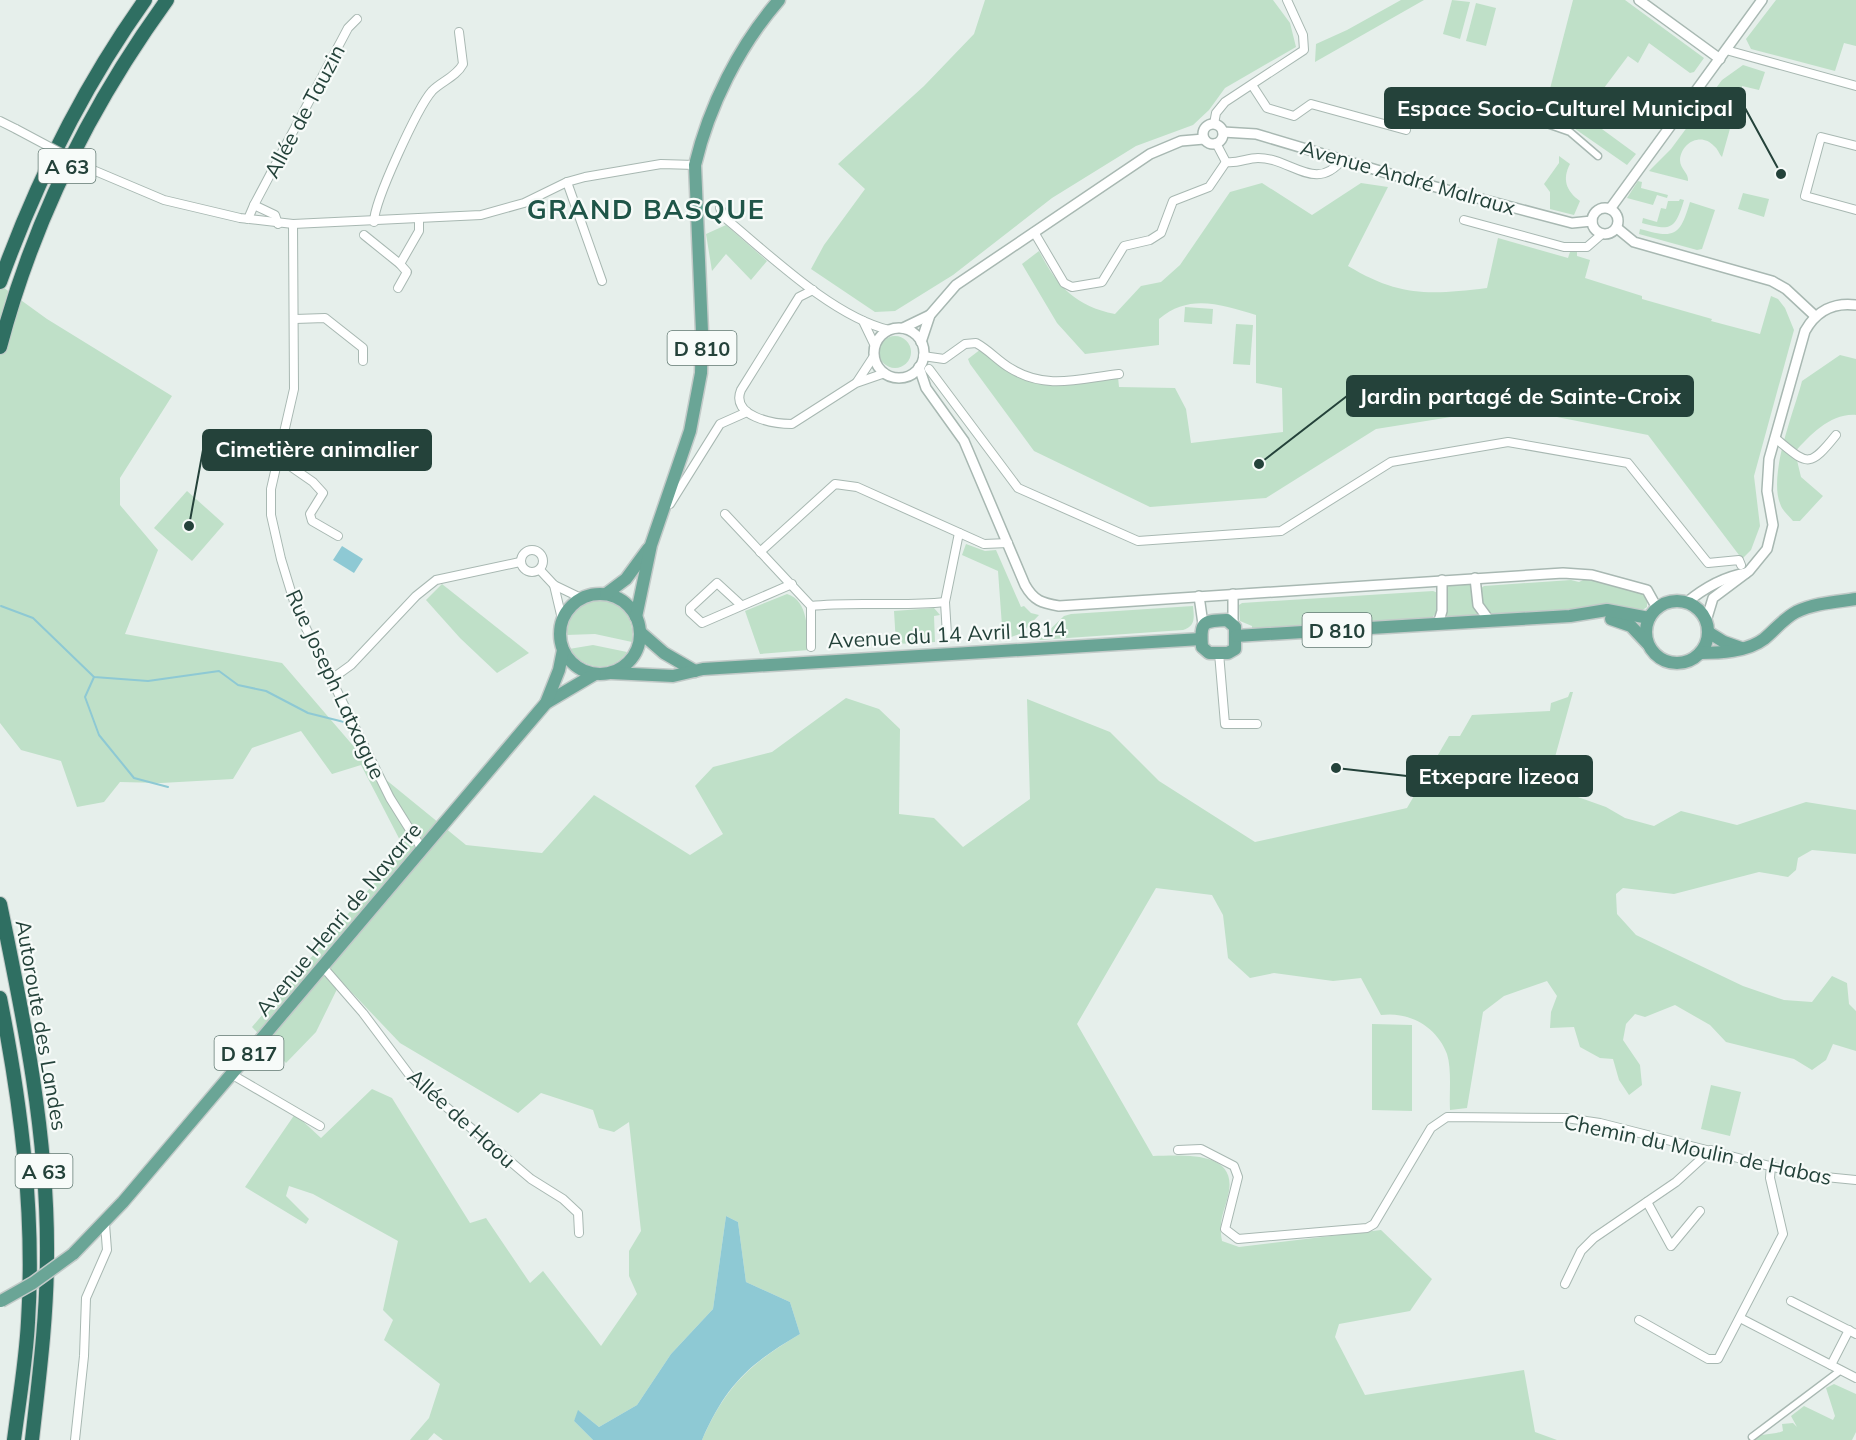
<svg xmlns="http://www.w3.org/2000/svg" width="1856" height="1440" viewBox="0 0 1856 1440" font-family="Mulish,sans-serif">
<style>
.green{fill:#bfe0c8}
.water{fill:#8ec9d4}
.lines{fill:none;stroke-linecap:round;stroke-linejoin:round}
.stream{stroke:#8ec9d4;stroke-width:2}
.pedestrian-casing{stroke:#a8b8b2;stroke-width:9}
.minor-casing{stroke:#a8b8b2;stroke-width:10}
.tertiary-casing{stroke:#a8b8b2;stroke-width:12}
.primary-casing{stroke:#c2cac8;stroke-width:15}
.motorway-casing{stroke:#c2cac8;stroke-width:16}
.pedestrian{stroke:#fff;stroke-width:6}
.minor{stroke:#fff;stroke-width:8}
.tertiary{stroke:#fff;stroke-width:9}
.primary{stroke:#6aa596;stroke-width:12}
.motorway{stroke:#2f6f62;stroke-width:14}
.minor-bridge-casing{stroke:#a8b8b2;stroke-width:10;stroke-linecap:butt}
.primary-bridge-casing{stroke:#c2cac8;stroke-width:15;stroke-linecap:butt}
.minor-bridge{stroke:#fff;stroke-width:8}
.primary-bridge{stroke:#6aa596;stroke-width:12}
.labels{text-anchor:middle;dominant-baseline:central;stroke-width:4.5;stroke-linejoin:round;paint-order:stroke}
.shield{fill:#f7fbf9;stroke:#637a73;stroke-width:1.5}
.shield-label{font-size:20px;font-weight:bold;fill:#24423a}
.street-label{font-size:21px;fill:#24423a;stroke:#f7fbf9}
.district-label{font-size:27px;font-weight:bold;letter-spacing:1.5px;fill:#1f5548;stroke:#f7fbf9}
.leader{fill:none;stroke:#24423a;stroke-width:2}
.callout-dot{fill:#24423a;stroke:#f7fbf9;stroke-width:2}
.callout{fill:#24423a;stroke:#24423a;stroke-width:2}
.callout-label{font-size:22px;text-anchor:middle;font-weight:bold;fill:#fff}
</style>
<rect width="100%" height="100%" fill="#e6efeb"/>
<g class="green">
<polygon points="985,0 1273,0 1290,23 1296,47 1225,88 1209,110 1193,125 1136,146 1052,198 953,275 895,311 875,312 811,269 824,245 865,189 838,164 924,86 974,34"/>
<polygon points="1401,0 1424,0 1315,62 1316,44 1347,30"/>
<polygon points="1452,0 1470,2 1460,39 1443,34"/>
<polygon points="1573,0 1625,0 1704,58 1694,72 1690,73 1649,43 1638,63 1628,56 1598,96 1605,102 1591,121 1636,154 1627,165 1545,108"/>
<polygon points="1776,0 1856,0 1856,46 1844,43 1835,71 1751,49 1746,39"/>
<polygon points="1476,3 1496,8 1486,46 1466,41"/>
<path d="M1743,65l22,7 -6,18 -17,-4 -20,71c-3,-3 -4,-8 -8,-11 -12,-14 -33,-4 -34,14 0,9 9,13 8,21l-39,-10 22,-22 51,-69z"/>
<path d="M1559,156l11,8c-8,15 -4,27 10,37l-6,14 -24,-6v-17l-6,-8 15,-21z"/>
<polygon points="1638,181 1642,182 1641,188 1668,195 1667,198 1657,195 1653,205 1627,198"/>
<path d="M1262,183l50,32 49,-32 27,4 -40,79c52,31 81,29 139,22l11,-50 70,20 2,-6h7v4l13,4 -5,18 57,18v3l70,20 -1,2 49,13 11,-38 7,3 7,9 9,22 -40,146 6,50 -9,24 -9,9 -94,-124 -137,-27 -10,1 -125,20 -110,69 -116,9 -116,-56 -64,-87 -2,-5 13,-10 48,29 89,-1 1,10 56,1 11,21 5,34 92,-11 -1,-44 -26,-5v-68c-35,-10 -66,-22 -97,4v26l-74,9 -28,-31 -35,-59 17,-13c18,35 36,55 76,63l26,-28 20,-4 19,-17 50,-73z"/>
<polygon points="1743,193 1769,199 1764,217 1738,209"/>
<path d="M1680,199l4,1c-9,30 -13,31 -42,23l1,-5 14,4 4,-14 5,1 2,-8h11z"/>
<path d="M1690,202l25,8 -13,39 -5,1 -58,-16 1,-5c35,10 40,7 50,-27z"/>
<polygon points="726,225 767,261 751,280 726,254 712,271 706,234"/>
<path d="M0,285l47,34 125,77 -52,82v27l38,45 -33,84 157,29 92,107 92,75 76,8 52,-58 96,60 33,-21 -28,-48 18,-19 59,-15 74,-54 33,11 21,20 -1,85 35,4 29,29 67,-48 -3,-100 83,33 49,49 96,61 152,-34 42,-72h11l12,-21 78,-4 1,-8 17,-6 2,-5h3l-26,94 59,21 19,11 29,8 27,-15 56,14 69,-23 50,8v44l-44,-4 -14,8 -2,12 -8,7 -29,-5 -85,22 -51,-6 -7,6 1,20 19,21 107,51 41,14 28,2 20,-26 15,7 2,21 7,7v40l-23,-7 -7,16 -14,10 -18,-11 -68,-17 -16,-17 -35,-20 -30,12 -10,-3 -9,10 -3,16 17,25 2,20 -13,10 -10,-15 -6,-21 -13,-1 -20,-11 -6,-20 -24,1 1,-16 6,-16 -10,-15 -43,15 -21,16 -16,96 -17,2c-1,-16 2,-40 -3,-56 -10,-27 -38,-43 -66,-39l-20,-37 -28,3 -59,-8 -24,5 -22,-20 -5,-43 -11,-20 -56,-7 -79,136 76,132c25,0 83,-7 76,35 -4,21 -11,27 -7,50l17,6 142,-17 51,49 -22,32 -71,13 -4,13 30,58 159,-25 11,62 22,8h-855c24,-55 48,-76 98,-106l-10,-32 -44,-20 -8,-60 -12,-6 -13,93 -42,45 -34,51 -38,22 -20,-16 -5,10 19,19h-150l-9,-7 -6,7h-18l19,-22 11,-34 -56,-44 9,-20 -10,-10 15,-69 -85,-47 -24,-8 -3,10 23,23 -3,5 -61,-37 50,-73 26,24 51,-49 20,9 78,125 16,-5 44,65 13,-12 58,75 36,-52 -8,-18v-25l12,-20 -12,-109 -15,10 -15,-4 -6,-18 -52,-17 -23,20 -118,-70 -59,-62 -25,51 -30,31 -34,-36 152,-179 -43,-83 -29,9 -31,-43 -49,17 -19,31 -72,4 -41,-1 -16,20 -27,5 -16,-46 -40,-11 -21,-27z"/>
<polygon points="1185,307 1213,309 1212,324 1184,322"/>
<polygon points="1236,324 1253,325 1250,365 1233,364"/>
<circle cx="895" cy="352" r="16"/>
<path d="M1840,355l16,4v56c-25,-2 -46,20 -61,37l6,25 22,19 -23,25h-7c-4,-5 -10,-10 -12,-15 -14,-30 13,-94 21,-125z"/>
<polygon points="187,491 224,524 192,561 154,528"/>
<polygon points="966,544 985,551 996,550 1021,607 1024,606 1031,613 1039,615 1022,633 1003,640 998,571 962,555"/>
<polygon points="1585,579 1640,591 1647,599 1647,607 1641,611 1490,616 1482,605 1481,588 1484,586 1571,580 1579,582"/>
<polygon points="1469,582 1473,584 1480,616 1445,618 1446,585"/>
<polygon points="442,584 529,653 497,673 460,638 426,600"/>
<polygon points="1433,591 1438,593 1439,609 1431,619 1274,629 1252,629 1252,626 1240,621 1239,605 1242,603"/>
<path d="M787,594c22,6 20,39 22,56l-49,4 -15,-43z"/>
<path d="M595,600c25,-1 41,18 37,42l-37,-8 -29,1c0,-19 11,-32 29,-35z"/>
<path d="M1193,606c1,11 3,20 -10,24l-144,10 25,-24 7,-2z"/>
<polygon points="934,608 940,615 934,616 935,642 896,644 894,611"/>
<path d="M593,645l34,7c-15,22 -44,18 -58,-3z"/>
<polygon points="1372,1024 1412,1025 1412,1111 1372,1110"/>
<polygon points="1711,1085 1741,1092 1730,1136 1701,1129"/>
<path d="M1834,1384l22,10v38l-4,8h-103c14,-8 22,-4 34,-9l-1,-7 11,-1 4,4 -6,-11 13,-10 29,14 2,-4 -9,-28z"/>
</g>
<g class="water">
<polygon points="342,546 363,559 354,573 333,560"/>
<path d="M726,1216l12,6 8,60 44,20 10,32c-51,30 -74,51 -98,106h-109l-19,-19 4,-11 21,17 38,-22 34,-51 42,-45z"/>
</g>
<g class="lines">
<g class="stream">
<polyline points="1,606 33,618 94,677 148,681 219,671 238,685 266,691 308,713 344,722"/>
<polyline points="94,677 85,697 99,735 134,778 168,787"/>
</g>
<g class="pedestrian-casing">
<g id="pedestrian">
<polyline points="1547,124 1570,132 1598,156"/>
<polyline points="1752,1437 1841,1370"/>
</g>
</g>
<g class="minor-casing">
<g id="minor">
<polyline points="1726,50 1856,86"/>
<polyline points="1252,85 1267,108 1294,116 1311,104 1406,130"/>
<polyline points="0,121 16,129"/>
<polyline points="1214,124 1216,113 1225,102 1304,50 1303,35 1287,0"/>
<path d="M1216,143l10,19c11,2 21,-4 32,-4 34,0 57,36 85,1"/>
<polyline points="1856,146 1821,137 1805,196 1856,210"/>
<polyline points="93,170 164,200 240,218 293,224 481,215 524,203 567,182 585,177 661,164 695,165"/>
<polyline points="567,182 602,281"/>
<polyline points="254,205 348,28 357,19"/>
<path d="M720,208l5,10c45,37 107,98 164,112"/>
<polyline points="248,219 254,205 275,215 278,224"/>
<polyline points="1464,220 1564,247 1587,247 1602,234"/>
<path d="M374,222c0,-21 44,-115 58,-131 10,-10 24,-14 31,-27l-4,-32"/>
<polyline points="293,224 294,389 271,489 271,515 281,559 296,608 390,798 422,849"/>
<polyline points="1034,232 1064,283 1072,287 1102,282 1124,246 1150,240 1161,233 1173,201 1209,187 1226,162"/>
<polyline points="364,235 400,264 419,231 419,220"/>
<polyline points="398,288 407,272 400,264"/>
<path d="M813,290l-14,7 -58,93c-11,26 32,34 51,34l64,-41 29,-10"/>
<polyline points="295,319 325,318 363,348 363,361"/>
<polyline points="863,321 875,346"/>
<path d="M923,356l21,3 21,-15 11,-1c13,7 22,18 34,25 37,23 71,10 109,6"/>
<polyline points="929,369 1018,488 1138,541 1281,531 1391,462 1508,442 1628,463 1708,563 1739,560 1741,565"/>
<polyline points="857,382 874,356"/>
<path d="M1775,438c32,26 33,32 61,-3"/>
<polyline points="277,457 313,482 323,493 310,514 312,521 338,536"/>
<polyline points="670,504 720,424 747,412"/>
<path d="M725,514l86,92c44,-5 89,1 134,-4"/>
<circle cx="532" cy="561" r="11"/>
<polyline points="760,552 835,484 857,487 984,544 1008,543"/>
<polyline points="540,570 554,585 581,598"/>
<polyline points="554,585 562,619"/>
<polyline points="741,605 717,583 690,608 690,612 702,623 792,584"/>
<polyline points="811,606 811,647"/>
<polyline points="947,635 945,602 959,533"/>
<polyline points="1219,653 1225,724 1257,724"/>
<polyline points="333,678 351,665 416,596 436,580 520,562"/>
<polyline points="323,967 363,1013 411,1077 531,1179 563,1199 578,1213 579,1233"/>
<polyline points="231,1074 320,1126"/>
<polyline points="1178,1150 1201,1149 1234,1166 1238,1177 1225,1229 1238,1239 1367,1228 1374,1224 1431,1128 1447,1117 1566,1118 1600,1123 1805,1175 1856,1180"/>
<polyline points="1647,1202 1671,1246 1700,1211"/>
<polyline points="1565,1284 1581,1251 1594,1238 1676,1182 1711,1150"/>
<polyline points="1791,1301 1856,1334"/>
<polyline points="1740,1318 1856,1378"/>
<polyline points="1639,1320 1708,1359 1718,1359 1783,1234 1770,1178 1771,1166"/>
<polyline points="1831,1365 1849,1330"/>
<polyline points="75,1440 84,1356 86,1298 107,1250 105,1224"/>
</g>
</g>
<g class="tertiary-casing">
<g id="tertiary">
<polyline points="1639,0 1720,59"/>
<circle cx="1213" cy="134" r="10"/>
<polyline points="1223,132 1256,134 1417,182 1572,223 1592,221"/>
<circle cx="1605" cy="221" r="13"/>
<polyline points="1610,209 1762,0"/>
<polyline points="1617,228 1634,242 1772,281 1786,289 1815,316"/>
<polyline points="903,328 930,315"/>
<circle cx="899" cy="353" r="25"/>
<polyline points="921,342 930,315 956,285 1150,154 1181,141 1204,139"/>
<path d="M919,367l7,21 38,53 61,144c9,16 17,18 34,21l504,-33 29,2 55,15 10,18"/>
<polyline points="1475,578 1478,605 1489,620"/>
<polyline points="1199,596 1203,624"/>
<path d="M1686,603c18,-15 37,-26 60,-30"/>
<path d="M1706,621l7,-23 36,-27 18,-22 6,-24 -6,-34 2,-32 36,-128c11,-20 29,-29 51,-26"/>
<polyline points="1233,623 1233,594"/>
<polyline points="1438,624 1442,611 1442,580"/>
</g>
</g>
<g class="primary-casing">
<g id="primary">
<circle cx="600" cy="634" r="40"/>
<polyline points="606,594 626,579 648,549"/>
<circle cx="1677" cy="632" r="31"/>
<path d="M636,617l15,-72 39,-114 11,-58 1,-41 -7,-167c14,-59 44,-119 84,-165"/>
<polyline points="1611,619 1631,626 1647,643"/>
<path d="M1227,620l8,7v22l-7,4h-19l-7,-6c-2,-26 1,-26 25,-27z"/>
<polyline points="640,632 664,653 695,671"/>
<polyline points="1708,632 1724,642 1741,648"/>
<polyline points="1236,636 1570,616 1607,610 1649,618"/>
<path d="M1700,653c19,0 47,-1 64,-14 11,-9 19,-20 32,-27 19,-9 40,-10 60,-13"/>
<polyline points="611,673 673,676 703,669 1201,639"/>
<polyline points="546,703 595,674"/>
<polyline points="73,1254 123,1202 546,703 559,670 563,650"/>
</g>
</g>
<g class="motorway-casing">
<g id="motorway">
<path d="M0,282c36,-100 83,-195 145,-282"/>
<path d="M0,347c33,-126 91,-242 167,-347"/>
<path d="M0,904c24,115 48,232 47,351 0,62 -8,123 -15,185"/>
<path d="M0,998c21,106 35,215 28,324 -2,39 -9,79 -14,118"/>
</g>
</g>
<use href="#pedestrian" class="pedestrian"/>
<use href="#minor" class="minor"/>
<use href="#tertiary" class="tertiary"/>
<use href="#primary" class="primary"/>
<use href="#motorway" class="motorway"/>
<g class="minor-bridge-casing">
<polyline id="minor-bridge" points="16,129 93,170"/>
</g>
<g class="primary-bridge-casing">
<polyline id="primary-bridge" points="1,1301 33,1283 73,1254"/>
</g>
<use href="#minor-bridge" class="minor-bridge"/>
<use href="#primary-bridge" class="primary-bridge"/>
</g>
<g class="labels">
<g class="shield">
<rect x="38.5" y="149" width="57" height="34" rx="4.5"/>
<rect x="667.5" y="331" width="69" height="34" rx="4.5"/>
<rect x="1302.5" y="613" width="69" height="34" rx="4.5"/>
<rect x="214.5" y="1036" width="69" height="34" rx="4.5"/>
<rect x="15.5" y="1154" width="57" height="34" rx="4.5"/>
</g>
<g class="shield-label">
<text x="67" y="166">A 63</text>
<text x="702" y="348">D 810</text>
<text x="1337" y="630">D 810</text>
<text x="249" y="1053">D 817</text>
<text x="44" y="1171">A 63</text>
</g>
<g class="street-label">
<text transform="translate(304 111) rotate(-62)">Allée de Tauzin</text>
<text transform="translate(1408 177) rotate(16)">Avenue André Malraux</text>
<text transform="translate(947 634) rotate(-3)">Avenue du 14 Avril 1814</text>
<text transform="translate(336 684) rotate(65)">Rue Joseph Latxague</text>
<text transform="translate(338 919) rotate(-50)">Avenue Henri de Navarre</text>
<text transform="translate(42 1025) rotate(80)">Autoroute des Landes</text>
<text transform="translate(462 1118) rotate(42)">Allée de Haou</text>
<text transform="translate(1698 1149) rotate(12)">Chemin du Moulin de Habas</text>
</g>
<g class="district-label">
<text x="646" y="209">GRAND BASQUE</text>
</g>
</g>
<path class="leader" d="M1781 174L1745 108M1259 464L1347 396M189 526L203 450M1336 768L1407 776"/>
<g class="callout-dot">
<circle cx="1781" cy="174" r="6"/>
<circle cx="1259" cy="464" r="6"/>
<circle cx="189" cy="526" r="6"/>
<circle cx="1336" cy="768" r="6"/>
</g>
<g class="callout">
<rect x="1385" y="88" width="360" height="40" rx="6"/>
<rect x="1347" y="376" width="346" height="40" rx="6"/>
<rect x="203" y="430" width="228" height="40" rx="6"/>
<rect x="1407" y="756" width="185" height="40" rx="6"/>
</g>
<g class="callout-label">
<text x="1565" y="116">Espace Socio-Culturel Municipal</text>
<text x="1520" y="404">Jardin partagé de Sainte-Croix</text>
<text x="317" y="457">Cimetière animalier</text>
<text x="1499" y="784">Etxepare lizeoa</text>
</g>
</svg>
